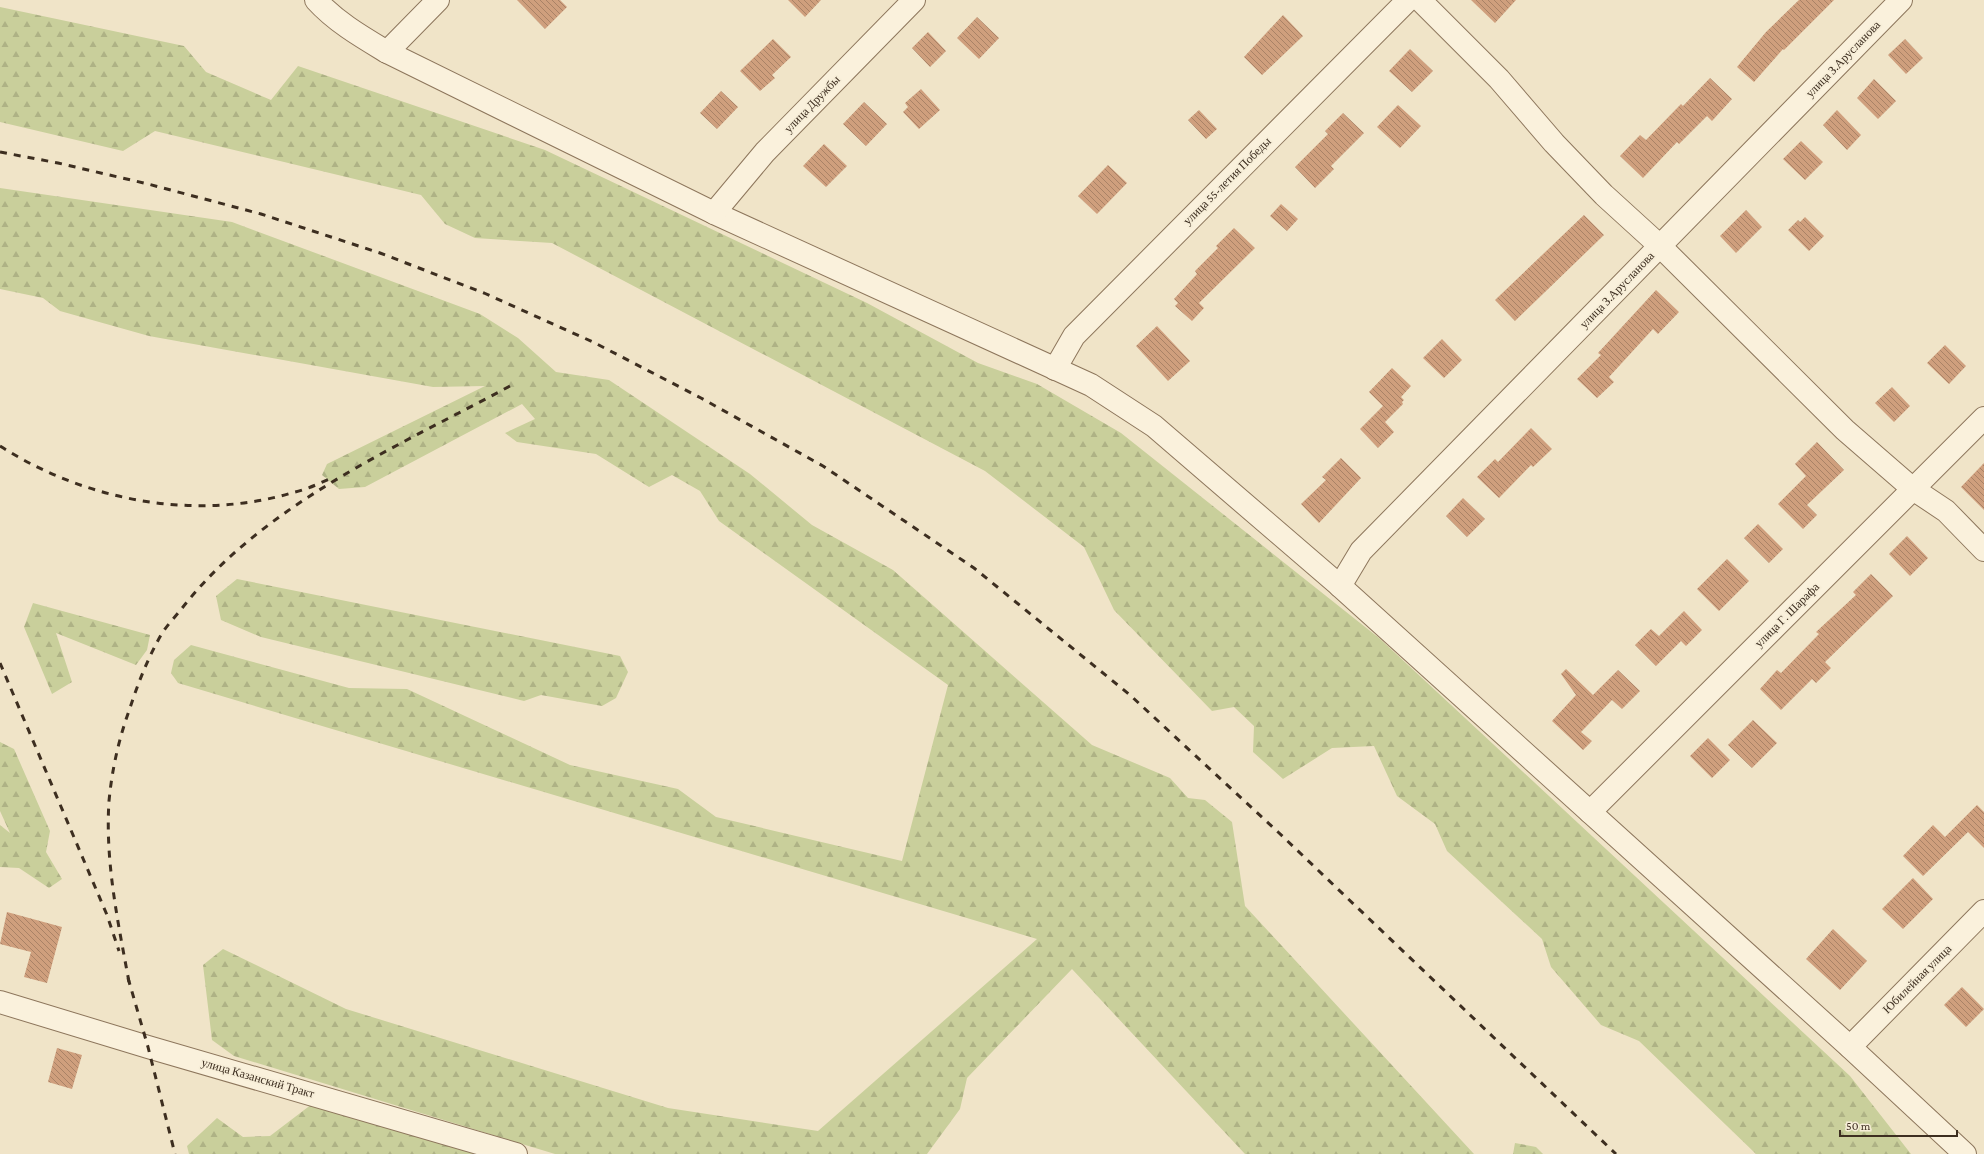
<svg xmlns="http://www.w3.org/2000/svg" width="1984" height="1154" viewBox="0 0 1984 1154" font-family="'Crimson Pro',serif">
<style>
.forest{fill:url(#forest-firs)}
.building{fill:url(#building-back-hatch)}
.lines{fill:none;stroke-linecap:round;stroke-linejoin:round}
.minor-casing{stroke:#8d765c;stroke-width:24}
.minor{stroke:#faf1dc;stroke-width:22}
.rail{stroke:#3d2e20;stroke-width:3;stroke-dasharray:7 7;stroke-linecap:butt}
.labels{text-anchor:middle;dominant-baseline:central;stroke-width:3.5;stroke-linejoin:round;paint-order:stroke}
.street-label{font-size:12px;fill:#3d2e20;stroke:#f7eed8}
</style>
<defs>
<pattern id="forest-firs" width="22" height="20" patternUnits="userSpaceOnUse"><rect width="22" height="20" fill="#c9cf9b"/><path d="M5 1l3.5 6h-7zM16 11l3.5 6h-7z" fill="#aeb285"/></pattern>
<pattern id="building-back-hatch" width="6" height="6" patternUnits="userSpaceOnUse"><rect width="6" height="6" fill="#cf9f7d"/><path d="M-1 5l2 2M0 0l6 6M5-1l2 2" fill="none" stroke="#a98266"/></pattern>
</defs>
<rect width="100%" height="100%" fill="#f0e4c8"/>
<g class="forest">
<polygon points="0,7 184,46 206,72 271,100 298,66 545,150 867,303 978,363 1037,384 1121,433 1379,638 1850,1076 1911,1154 1756,1154 1639,1041 1601,1025 1551,967 1542,939 1447,851 1435,824 1397,796 1374,746 1332,748 1283,779 1253,752 1254,726 1234,707 1212,711 1114,610 1084,547 985,471 552,243 475,238 445,224 421,195 155,131 123,151 0,122"/>
<polygon points="0,188 232,222 480,314 518,338 556,372 609,380 750,474 812,525 893,570 1092,745 1170,778 1188,798 1205,800 1232,822 1245,906 1474,1154 1245,1154 1072,969 967,1078 960,1109 927,1154 555,1154 234,1056 212,1040 203,965 223,949 346,1009 668,1108 818,1131 1037,939 178,683 171,673 174,660 191,645 349,688 407,689 570,765 678,789 716,817 902,861 948,685 719,521 700,491 672,475 649,487 596,454 517,442 505,433 535,419 522,404 365,487 339,489 322,475 327,464 485,386 433,387 149,336 60,311 43,298 0,289"/>
<polygon points="237,579 620,656 628,672 616,698 602,706 541,695 524,701 261,637 221,620 216,596"/>
<polygon points="33,603 150,635 147,650 136,665 56,633 72,682 52,694 24,627"/>
<polygon points="0,742 14,749 50,831 46,852 62,879 49,888 19,868 0,867 0,825 10,833 0,811"/>
<polygon points="312,1104 479,1154 189,1154 187,1146 217,1118 243,1137 270,1136"/>
<polygon points="1515,1143 1536,1147 1543,1154 1513,1154"/>
</g>
<g class="building">
<polygon points="517,0 560,0 567,7 545,29"/>
<polygon points="788,0 821,0 805,17"/>
<polygon points="1471,0 1516,0 1495,23"/>
<polygon points="1799,0 1834,0 1784,50 1783,49 1754,82 1737,67 1766,32"/>
<polygon points="1283,15 1303,36 1262,75 1244,57"/>
<polygon points="977,17 999,38 979,59 957,38"/>
<polygon points="928,32 946,51 930,67 912,48"/>
<polygon points="773,39 791,57 772,75 775,78 760,91 740,71"/>
<polygon points="1905,39 1923,58 1906,74 1888,55"/>
<polygon points="1410,49 1433,71 1412,92 1389,71"/>
<polygon points="1710,78 1732,99 1712,121 1707,116 1679,144 1677,142 1643,178 1620,156 1640,135 1646,140 1681,104 1683,106"/>
<polygon points="1874,79 1896,101 1878,119 1857,98"/>
<polygon points="921,89 940,110 919,129 903,112 908,107 905,103"/>
<polygon points="721,91 738,107 717,129 700,113"/>
<polygon points="864,102 887,124 866,146 843,124"/>
<polygon points="1398,105 1421,126 1400,148 1377,127"/>
<polygon points="1199,110 1217,129 1206,139 1188,120"/>
<polygon points="1837,110 1861,135 1847,150 1823,125"/>
<polygon points="1343,113 1364,133 1331,166 1334,169 1315,188 1295,167 1328,134 1325,131"/>
<polygon points="1801,141 1823,162 1805,180 1783,159"/>
<polygon points="824,144 847,166 826,187 803,166"/>
<polygon points="1108,165 1127,183 1097,214 1078,196"/>
<polygon points="1281,204 1298,219 1287,231 1270,216"/>
<polygon points="1746,210 1762,227 1736,253 1720,236"/>
<polygon points="1584,215 1604,235 1515,321 1495,300"/>
<polygon points="1805,217 1824,236 1809,251 1788,230 1798,220 1800,222"/>
<polygon points="1234,228 1255,248 1199,303 1204,308 1192,321 1175,306 1178,303 1174,299 1197,274 1195,271 1218,248 1216,246"/>
<polygon points="1656,290 1679,312 1658,334 1653,329 1609,377 1614,382 1597,398 1577,379 1601,355 1598,353"/>
<polygon points="1157,326 1190,361 1168,381 1136,346"/>
<polygon points="1442,339 1462,360 1444,378 1423,358"/>
<polygon points="1945,345 1966,366 1949,384 1927,363"/>
<polygon points="1392,368 1411,386 1401,397 1404,400 1402,402 1403,404 1385,422 1394,432 1378,448 1360,429 1383,406 1369,392"/>
<polygon points="1892,387 1910,406 1894,422 1875,403"/>
<polygon points="1531,428 1552,449 1533,467 1531,465 1499,498 1477,477 1495,459 1498,462"/>
<polygon points="1817,442 1844,470 1807,505 1817,515 1803,529 1778,504 1806,476 1795,464"/>
<polygon points="1341,458 1361,478 1319,523 1301,504 1326,480 1322,477"/>
<polygon points="1984,463 1984,510 1961,487"/>
<polygon points="1463,498 1485,519 1467,537 1446,516"/>
<polygon points="1758,524 1783,549 1769,563 1744,538"/>
<polygon points="1907,536 1928,558 1910,576 1889,554"/>
<polygon points="1727,559 1749,581 1719,611 1697,589"/>
<polygon points="1871,574 1893,596 1825,662 1831,668 1816,683 1812,679 1781,710 1760,689 1777,670 1781,673 1819,634 1816,632 1856,595 1853,592"/>
<polygon points="1684,611 1702,630 1686,646 1681,641 1656,666 1635,645 1651,629 1659,636"/>
<polygon points="1566,669 1593,695 1618,670 1640,691 1622,709 1612,700 1581,732 1592,741 1583,750 1552,721 1576,695 1561,674"/>
<polygon points="1753,720 1777,743 1752,768 1728,745"/>
<polygon points="1708,738 1730,760 1712,778 1690,756"/>
<polygon points="1977,805 1984,812 1984,848 1968,832 1923,876 1903,856 1933,825 1945,837"/>
<polygon points="1913,878 1933,899 1903,929 1882,909"/>
<polygon points="7,912 62,927 47,983 24,977 31,952 0,944"/>
<polygon points="1833,929 1867,961 1840,990 1806,959"/>
<polygon points="1962,987 1984,1009 1966,1027 1944,1005"/>
<polygon points="57,1048 82,1055 72,1089 48,1082"/>
</g>
<g class="lines">
<g class="minor-casing">
<g id="minor">
<path d="M316,0c20,22 46,37 71,52l327,161 377,172 63,41 186,160 510,461 115,107"/>
<polyline points="1420,0 1499,79 1554,143 1604,195 1660,246 1845,430 1913,489 1946,511 1984,550"/>
<polyline points="387,52 438,0"/>
<polyline points="714,213 765,152 914,0"/>
<polyline points="1055,369 1074,336 1408,0"/>
<polyline points="1340,586 1361,551 1901,0"/>
<polyline points="1590,812 1984,418"/>
<polyline points="0,1002 148,1047 516,1154"/>
<polyline points="1850,1047 1984,911"/>
</g>
</g>
<use href="#minor" class="minor"/>
<g class="rail">
<polyline points="0,152 58,163 148,184 261,214 380,253 484,293 593,342 701,398 823,466 974,568 1130,695 1278,832 1616,1154"/>
<path d="M0,446c86,55 196,76 295,46 13,-3 25,-9 37,-14"/>
<polyline points="0,663 107,915 119,951"/>
<polyline points="128,978 148,1047 175,1154"/>
<path d="M129,982c-11,-60 -24,-120 -20,-181 3,-32 10,-63 21,-93 8,-25 18,-50 31,-73 6,-10 15,-19 22,-28 82,-104 214,-160 327,-221"/>
</g>
</g>
<g class="labels">
<g class="street-label">
<text transform="translate(1843 59) rotate(-46)">улица З.Арусланова</text>
<text transform="translate(812 104) rotate(-46)">улица Дружбы</text>
<text transform="translate(1227 181) rotate(-45)">улица 55-летия Победы</text>
<text transform="translate(1617 290) rotate(-46)">улица З.Арусланова</text>
<text transform="translate(1787 615) rotate(-45)">улица Г. Шарафа</text>
<text transform="translate(1917 979) rotate(-45)">Юбилейная улица</text>
<text transform="translate(258 1078) rotate(16)">улица Казанский Тракт</text>
</g>
</g>
<path d="M1840 1130v6h117v-6" fill="none" stroke="#3d2e20" stroke-width="2"/>
<text x="1846" y="1130" font-size="12" fill="#3d2e20" stroke="#f7eed8" stroke-width="3" paint-order="stroke">50 m</text>
</svg>
